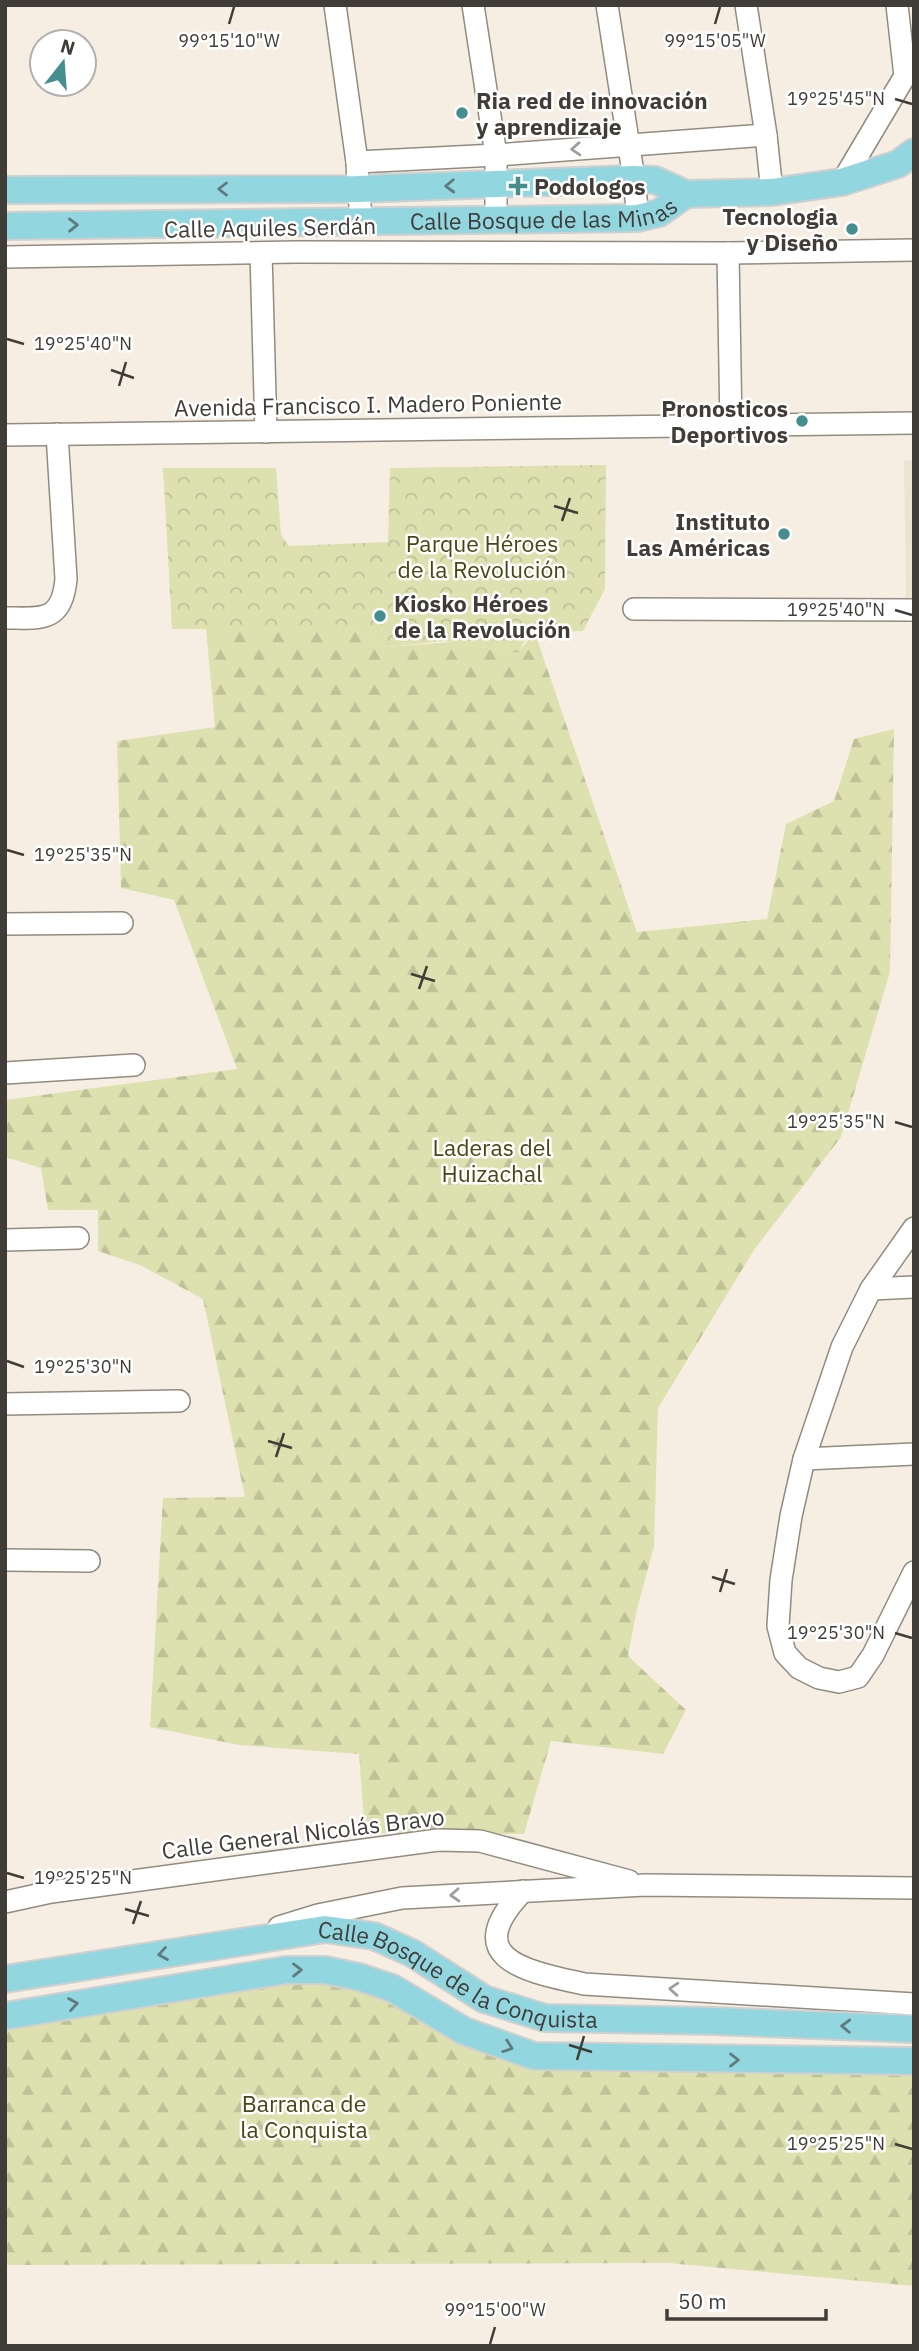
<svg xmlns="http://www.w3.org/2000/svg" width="919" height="2351" viewBox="0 0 919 2351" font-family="'IBM Plex Sans',sans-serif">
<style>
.built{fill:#eee2d0}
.forest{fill:url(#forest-firs)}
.park{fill:url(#park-crowns)}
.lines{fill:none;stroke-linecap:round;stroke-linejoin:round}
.minor-casing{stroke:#938b80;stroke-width:24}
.major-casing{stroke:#d1d0cf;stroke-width:30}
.minor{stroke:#fff;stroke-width:21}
.major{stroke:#92d6e0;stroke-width:26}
.oneway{stroke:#a09e9c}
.oneway2{stroke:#617a7b}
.ticks{fill:none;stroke:#403c38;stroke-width:2.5}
.poi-dot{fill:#468e8e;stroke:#fff;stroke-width:2.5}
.labels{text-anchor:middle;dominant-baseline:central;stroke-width:5;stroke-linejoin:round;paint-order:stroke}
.poi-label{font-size:23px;font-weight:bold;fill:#403c38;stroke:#fff;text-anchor:start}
.street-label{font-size:23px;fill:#403c38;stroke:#fff}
.park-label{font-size:23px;fill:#464812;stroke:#fff}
.ticks-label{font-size:18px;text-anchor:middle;fill:#403c38;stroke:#fff;stroke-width:5;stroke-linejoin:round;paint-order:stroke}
</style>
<defs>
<pattern id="forest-firs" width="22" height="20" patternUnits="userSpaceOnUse" patternTransform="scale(1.75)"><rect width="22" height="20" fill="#dde1af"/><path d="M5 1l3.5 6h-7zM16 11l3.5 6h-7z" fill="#bfc297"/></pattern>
<pattern id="park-crowns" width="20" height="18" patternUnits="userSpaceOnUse" patternTransform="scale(1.75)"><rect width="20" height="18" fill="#dde1af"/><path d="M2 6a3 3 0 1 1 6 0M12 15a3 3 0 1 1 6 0" fill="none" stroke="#bfc297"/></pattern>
</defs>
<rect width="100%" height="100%" fill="#f7eee3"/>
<polygon class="built" points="914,460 914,603 906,603 904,461"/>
<g class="forest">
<polygon points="206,629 351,629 387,647 451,642 517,653 535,633 637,932 767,919 786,824 834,801 854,739 894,729 890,972 841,1137 754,1250 658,1408 654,1547 637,1609 628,1656 686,1710 663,1754 551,1741 524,1834 365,1833 359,1754 239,1745 150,1727 163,1498 245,1497 203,1299 140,1265 98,1251 98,1210 48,1210 41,1168 5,1157 5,1100 237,1069 174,900 121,888 117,741 215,727"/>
<polygon points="325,1970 534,2056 914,2061 914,2286 669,2263 5,2265 5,2018"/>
</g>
<polygon class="park" points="606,465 605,589 583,631 529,633 518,653 444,641 387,647 351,629 172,629 163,468 276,468 281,535 289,546 388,542 390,468"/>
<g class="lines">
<g class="minor-casing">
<g id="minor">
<polyline points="335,5 357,162 358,189 362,222"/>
<polyline points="473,5 496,155 496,222"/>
<polyline points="607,5 634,179 638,218"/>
<polyline points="746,5 766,135 772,192"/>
<polyline points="357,162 496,155 766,135"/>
<polyline points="842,182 905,76 897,5"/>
<polyline points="261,253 266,432"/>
<polyline points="728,253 731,427"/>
<polyline points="5,257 296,252 728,253 914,250"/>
<polyline points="5,435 914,423"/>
<polyline points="634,609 914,610"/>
<path d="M5,618c36,0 57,5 61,-39l-9,-145"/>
<polyline points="5,924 122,923"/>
<polyline points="5,1073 134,1065"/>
<polyline points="914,1228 871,1289 842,1347 804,1459 791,1516 781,1580 778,1626 785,1653 799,1668 819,1678 839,1682 858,1677 873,1655 914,1572"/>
<polyline points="5,1240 78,1238"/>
<polyline points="871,1289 914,1287"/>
<polyline points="5,1404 179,1401"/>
<polyline points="804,1459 914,1454"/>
<polyline points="5,1560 89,1561"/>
<path d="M523,1891c-65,68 3,80 61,93l330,20"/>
<polyline points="5,1902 51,1892 438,1840 480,1841 629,1881"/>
<polyline points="279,1927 318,1915 402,1898 645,1885 914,1888"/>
</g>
</g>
<g class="major-casing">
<g id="major">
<polyline points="5,190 358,189 634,179 655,180 686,194 772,192 842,182 898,164 914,152"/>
<path id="s1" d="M5,226l633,-8 21,-5 27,-19"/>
<path id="s2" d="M5,1979l320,-50 49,7 38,17 72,46 61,19 168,3 201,8"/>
<polyline points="5,2016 286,1970 325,1970 359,1977 392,1988 464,2031 534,2056 914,2061"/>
</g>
</g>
<use href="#minor" class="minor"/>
<use href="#major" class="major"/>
</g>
<defs><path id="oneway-chevron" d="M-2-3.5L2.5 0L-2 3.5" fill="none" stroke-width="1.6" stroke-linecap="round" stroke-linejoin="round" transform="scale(1.75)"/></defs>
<g class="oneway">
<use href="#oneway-chevron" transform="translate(576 149) rotate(176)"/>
<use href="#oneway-chevron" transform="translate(455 1895) rotate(177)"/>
<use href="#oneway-chevron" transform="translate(674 1989) rotate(-176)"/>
</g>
<g class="oneway2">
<use href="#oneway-chevron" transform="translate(450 186) rotate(178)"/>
<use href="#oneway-chevron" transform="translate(223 189) rotate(180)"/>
<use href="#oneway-chevron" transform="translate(73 225) rotate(-1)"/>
<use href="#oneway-chevron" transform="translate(163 1954) rotate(171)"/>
<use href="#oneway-chevron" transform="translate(297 1970) rotate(-1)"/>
<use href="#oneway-chevron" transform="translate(73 2004) rotate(-9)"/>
<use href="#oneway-chevron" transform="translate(846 2026) rotate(-178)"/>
<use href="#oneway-chevron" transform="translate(508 2047) rotate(19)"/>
<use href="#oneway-chevron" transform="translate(734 2060)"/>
</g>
<path class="ticks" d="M229,24l5,-17M715,24l5,-17M895,99l17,5M7,339l17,5M111,370l23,8M119,386l7,-24M554,506l24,7M562,521l8,-23M895,610l17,5M7,850l17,5M411,974l24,7M419,989l8,-23M895,1122l17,5M7,1361l17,6M268,1441l24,7M276,1457l8,-24M712,1577l23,7M720,1592l7,-23M895,1633l17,5M7,1873l17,5M125,1909l24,7M133,1924l8,-23M569,2045l23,7M577,2060l7,-24M895,2144l17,5M490,2344l5,-17"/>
<g class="poi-dot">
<circle cx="462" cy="113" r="7"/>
<path d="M514.5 175.5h7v7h7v7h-7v7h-7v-7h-7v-7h7z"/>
<circle cx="852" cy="229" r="7"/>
<circle cx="802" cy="421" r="7"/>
<circle cx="784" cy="534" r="7"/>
<circle cx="380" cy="616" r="7"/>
</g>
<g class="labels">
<g class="poi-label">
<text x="476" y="100">Ria red de innovación<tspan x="476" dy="26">y aprendizaje</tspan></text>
<text x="534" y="186">Podologos</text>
<text x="838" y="216" text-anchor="end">Tecnologia<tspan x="838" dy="26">y Diseño</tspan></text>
<text x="788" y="408" text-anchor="end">Pronosticos<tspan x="788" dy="26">Deportivos</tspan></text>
<text x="770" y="521" text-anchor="end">Instituto<tspan x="770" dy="26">Las Américas</tspan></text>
<text x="394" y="603">Kiosko Héroes<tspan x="394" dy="26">de la Revolución</tspan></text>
</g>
<g class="street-label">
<text stroke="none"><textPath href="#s1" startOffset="539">Calle Bosque de las Minas</textPath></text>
<text transform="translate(270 227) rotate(-1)">Calle Aquiles Serdán</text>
<text transform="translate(368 404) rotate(-1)">Avenida Francisco I. Madero Poniente</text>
<text transform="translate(303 1833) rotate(-7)">Calle General Nicolás Bravo</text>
<text stroke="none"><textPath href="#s2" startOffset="467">Calle Bosque de la Conquista</textPath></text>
</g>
<g class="park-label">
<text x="482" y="543">Parque Héroes<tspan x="482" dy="26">de la Revolución</tspan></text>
<text x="492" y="1147">Laderas del<tspan x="492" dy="26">Huizachal</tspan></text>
<text x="304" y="2103">Barranca de<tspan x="304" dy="26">la Conquista</tspan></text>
</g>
</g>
<g class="ticks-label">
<text x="229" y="47">99°15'10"W</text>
<text x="715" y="47">99°15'05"W</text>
<text x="836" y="105">19°25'45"N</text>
<text x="83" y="350">19°25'40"N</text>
<text x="836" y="616">19°25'40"N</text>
<text x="83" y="861">19°25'35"N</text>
<text x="836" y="1128">19°25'35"N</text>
<text x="83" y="1373">19°25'30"N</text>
<text x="836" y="1639">19°25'30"N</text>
<text x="83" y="1884">19°25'25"N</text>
<text x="836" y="2150">19°25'25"N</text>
<text x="495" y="2316">99°15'00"W</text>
</g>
<rect width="919" height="2351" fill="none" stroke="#403c38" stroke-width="14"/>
<g transform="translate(63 63) rotate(17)"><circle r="33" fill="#ffffff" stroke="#b3b1af" stroke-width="2"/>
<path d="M0-5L12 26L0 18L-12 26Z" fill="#468e8e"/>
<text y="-10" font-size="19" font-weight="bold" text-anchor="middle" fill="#403c38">N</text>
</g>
<path d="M667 2309v10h159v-10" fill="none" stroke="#403c38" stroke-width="3.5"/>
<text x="678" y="2309" font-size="21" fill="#403c38" stroke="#ffffff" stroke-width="5" paint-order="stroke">50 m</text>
</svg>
